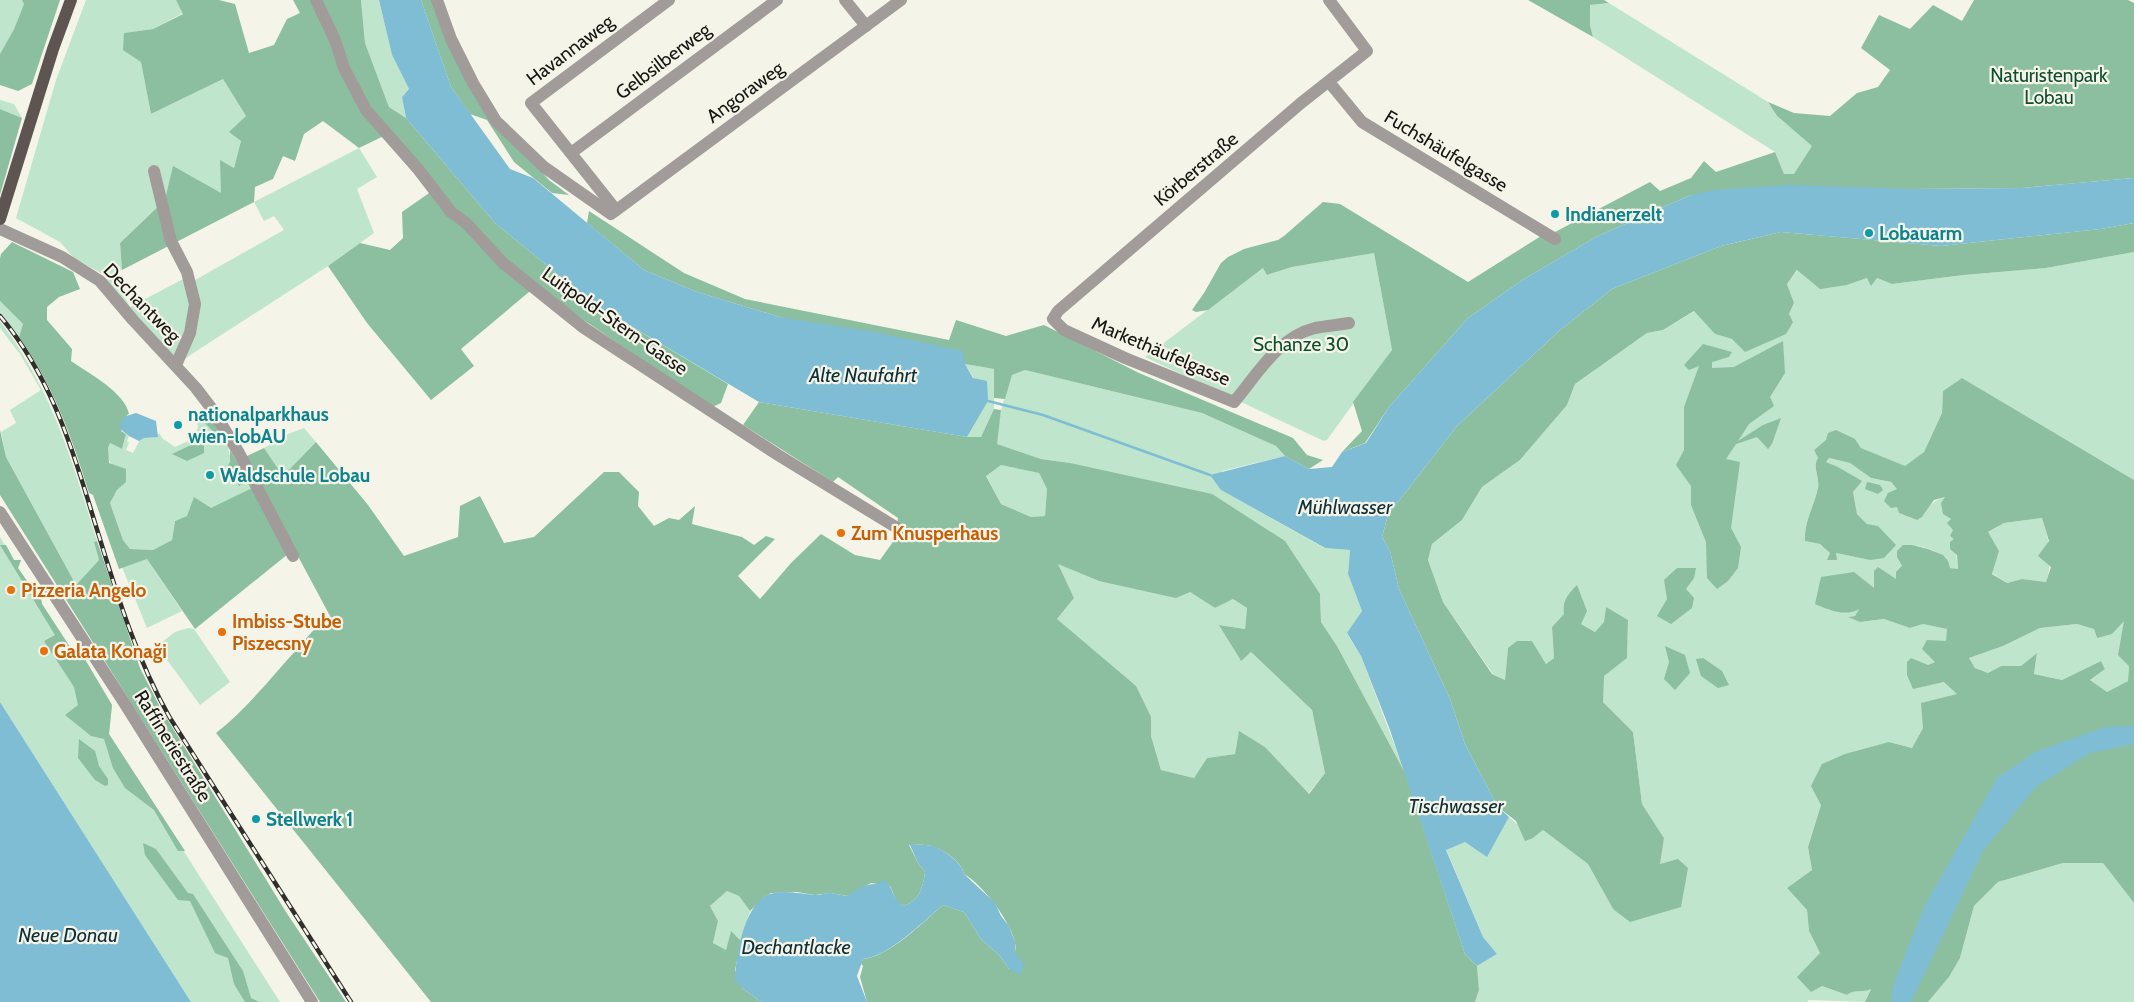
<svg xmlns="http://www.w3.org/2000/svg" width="2134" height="1002" viewBox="0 0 2134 1002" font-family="Cabin,sans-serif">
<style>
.green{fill:#bfe5cd}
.forest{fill:#8bbf9f;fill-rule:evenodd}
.water{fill:#7ebdd4}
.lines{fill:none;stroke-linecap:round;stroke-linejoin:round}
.stream{stroke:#7ebdd4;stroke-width:2.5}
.minor{stroke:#a19c9a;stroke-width:12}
.major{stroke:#5e5552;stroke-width:12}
.rail-casing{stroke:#302f2b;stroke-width:4.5}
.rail{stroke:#f5f4e8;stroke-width:2.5;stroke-dasharray:8;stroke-linecap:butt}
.culture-dot{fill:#0f9aa8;stroke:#f5f4e8;stroke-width:2}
.food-dot{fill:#e8710a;stroke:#f5f4e8;stroke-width:2}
.labels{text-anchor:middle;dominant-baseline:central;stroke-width:4.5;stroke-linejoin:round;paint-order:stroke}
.street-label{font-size:19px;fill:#171613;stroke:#f5f4e8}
.park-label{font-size:19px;fill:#0e4e2f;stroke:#f5f4e8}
.culture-label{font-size:19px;font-weight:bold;fill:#0d838f;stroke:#f5f4e8;text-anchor:start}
.food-label{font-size:19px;font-weight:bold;fill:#c56008;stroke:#f5f4e8;text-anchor:start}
.water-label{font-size:20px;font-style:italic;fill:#0f2f39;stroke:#f5f4e8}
</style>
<rect width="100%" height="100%" fill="#f5f4e8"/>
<g class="green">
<polygon points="0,0 22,0 24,4 14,29 0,54"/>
<polygon points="86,0 176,0 183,13 153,29 124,33 141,61 151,114 223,79 246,116 230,132 241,141 234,168 221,161 222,193 165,200 120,243 122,270 108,277 74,258 60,242 16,218 56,80"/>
<polygon points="361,0 379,0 392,55 409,89 402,97 406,118 389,107 365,43"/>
<polygon points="1609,3 1768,102 1777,116 1813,146 1794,175 1784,174 1775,152 1593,37 1590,25 1590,5"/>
<polygon points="0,100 14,104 22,118 0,109"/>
<polygon points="359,148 377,177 357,189 374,233 328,266 175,365 100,281 114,277 130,307 185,278 195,280 284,230 274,216 264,221 254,202"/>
<path d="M2134,252v228l-172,-102 -19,13 -1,22 -18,39 -19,15 -44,-19 -6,-9 -29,1 -12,10 4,8c-6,9 2,19 0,30 -4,19 -14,33 -13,53l15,3 11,9 -4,6 9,-6 34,7 8,-33 -11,-3 -10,-10 -4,-22 -17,-26 -10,-4 3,-4 21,5 21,15 19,4 8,7 1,24 18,7c14,-8 8,-17 28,-23l8,33 5,39 -8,-1c-6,-18 -29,-24 -47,-22l-6,11 5,9 -6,13 -22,-8v17l-59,15 14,7 31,-2 -5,8 -6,1 11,5 24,-3 26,9 13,-4 25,5 -2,12 -11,21 -7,3 -15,23 32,-6 13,12 -35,34 -11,20 -23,-6 -68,63 -13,42 4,23 -25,18 20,22 2,21 11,22 2,33 25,9c7,-6 16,-2 24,-7l-6,14 -56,-2 -2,2h-332l4,-12 -2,-24 20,-12 -14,-17 -37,-88 19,-7 22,14 22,-39 24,21 10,-8 45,34 25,45 46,-45 5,-26 -22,-34 -9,-72 -30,-30v-26l24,-18 1,-38 -22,-12 -2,14 -9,10 -31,-18 -12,13 2,31 -8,6 -14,-23 -24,8 -3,31 -12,-6 -50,-72 -15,-42 4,-16 30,-24 20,-33 38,-27 47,-55 8,-21 72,-51 16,-3 32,-19 20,23 17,5 57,-25 5,-11 -7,-19 11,-14 49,15 20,-7h10l15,6 72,-9 82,-7z"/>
<polygon points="1374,253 1392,350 1327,440 1324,441 1145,357 1263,268 1268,275 1292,267"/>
<polygon points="0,301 23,324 19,337 0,312"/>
<path d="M0,321c53,71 71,137 97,220l-3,1 5,18 -23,25 -70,-128 -5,-25 15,-9 -6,-13 31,-20 -21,-36 -20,-26z"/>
<polygon points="965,364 994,369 994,409 981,437 967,437 988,401"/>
<polygon points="1025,370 1202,413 1276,446 1285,456 1222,471 1221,490 1324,548 1350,550 1348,574 1362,611 1347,634 1361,656 1405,773 1337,646 1321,622 1320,594 1070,463 1041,459 996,444 1001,410 1012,375"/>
<path d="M196,417h15l-7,5 23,18 6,33 15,7 4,8 -41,21 -36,12 -3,19 -19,10 -23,-1 -7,-9 -13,-37 7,-13 9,-8c-10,-11 -24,-23 -16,-39l12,6 4,-15 3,2 -2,5 2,2 -3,7 7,3 8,-15 15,-1 3,-4 4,6 12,8 18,-8 5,-12z"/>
<polygon points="304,428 316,442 283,476 264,448 288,434"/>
<polygon points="1001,465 1039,473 1047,489 1045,516 1031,517 1001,504 986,475"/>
<path d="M2042,518c7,24 12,40 4,64l-24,-3 -15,4 -15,-10 7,-22 -12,-18 17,-10z"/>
<polygon points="0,537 14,560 21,560 18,568 34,591 40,594 42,604 72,650 83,656 112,705 109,734 280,1002 191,1002 0,702"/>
<polygon points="147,559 182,611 147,628 122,567"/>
<polygon points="1057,563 1099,581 1190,592 1215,608 1233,599 1247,608 1245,629 1220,625 1240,660 1251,652 1312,710 1325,773 1308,794 1265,747 1239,732 1235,754 1207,758 1194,778 1161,770 1151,736 1151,717 1057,619 1074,598"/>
<polygon points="2124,619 2129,666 2128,681 2107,692 2090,680 2105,669 2101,661 2062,680 2034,674 2037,654 2021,666 2001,666 1988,673 1975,668 1969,658 2003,646 2040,628 2077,624 2094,629 2097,638"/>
<polygon points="188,628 194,629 230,682 200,705 157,646 175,632"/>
<polygon points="2063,863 2103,863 2134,903 2134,1002 1928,1002 1949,977 1960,958 1974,906 1998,882"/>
<polygon points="727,891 739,896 750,911 741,941 731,932 726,950 713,943 718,921 710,906"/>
</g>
<g class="forest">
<polygon points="22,0 60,0 32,84 18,91 0,85 0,54 14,29 24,4"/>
<polygon points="176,0 219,0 235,4 249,53 274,45 287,19 300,13 293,0 361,0 365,43 389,107 406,118 495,223 594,304 728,384 721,403 712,407 535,287 461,349 474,366 431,400 367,323 328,266 360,243 390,250 403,238 402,212 432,191 392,132 359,148 323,121 304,134 295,161 283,156 273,179 255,187 254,202 122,270 120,243 165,200 173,166 221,193 220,160 234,168 241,141 229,132 246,116 223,79 151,114 141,62 123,50 124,33 153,29 183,14"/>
<polygon points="421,0 434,0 450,42 520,148 549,180 569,195 552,193 514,162 487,120 470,114 451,87"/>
<polygon points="1528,0 1604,0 1609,3 1590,5 1590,25 1593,37"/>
<polygon points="1974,0 2128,0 2134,3 2134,178 2022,188 1914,189 1691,195 1598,236 1524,279 1468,318 1389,407 1365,443 1342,452 1362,431 1353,402 1392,350 1374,253 1292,267 1267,275 1263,268 1208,310 1196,312 1192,310 1204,293 1221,263 1228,257 1244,249 1278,240 1284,236 1323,202 1340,204 1468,282 1541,236 1555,232 1650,182 1660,191 1691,178 1704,161 1716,172 1775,152 1784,174 1794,174 1812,146 1777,116 1768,102 1794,113 1830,116 1857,93 1878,87 1890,70 1861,48 1879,15 1910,29 1933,5 1962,21"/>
<polygon points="0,109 22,118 0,195"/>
<polygon points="589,211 684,273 745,299 949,340 956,320 1006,336 1044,325 1139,373 1293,438 1307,455 1323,460 1309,469 1285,456 1276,446 1202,413 1025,370 1012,375 1005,399 994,398 994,369 965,364 780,317 697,292 644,270 587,223"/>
<path d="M2134,223v29l-88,16 -82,7 -72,9 -15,-6 -6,8 -4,-8 -20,7 -27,4 -23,-19 -10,14 7,19 -5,11 4,8 -7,12 -41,18 -13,-13 -17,-5 -21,-23 -31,19 -16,3 -72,51 -8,21 -47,55 -38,27 -20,33 -30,24 -4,16 15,42 49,72 13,6 3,-32 9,-7h15l14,23 8,-6 -2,-31 12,-13c-2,-13 4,-20 13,-29l10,26 -6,13 14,8 9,-10 2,-15 22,13 -1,38 -23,18 -1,26 30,30 9,72 22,34 -4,26 18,-5 10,9 -7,39 -51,15 -17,-13 -25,-45 -45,-34 -10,8 -8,3 -9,-20 -18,-14 -33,-63 -15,-45 -51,-110 -9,-38 -8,-14 6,-22 69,-89 102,-95 53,-42 109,-43 60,-14 160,14 160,-17z"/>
<path d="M12,242l61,30 7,17 -21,8 -12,10v13l25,29 -1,12c17,12 54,31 58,53l-2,1 -6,16 5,3 -4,15 -12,-6 -2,5 1,15 17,6v13l-9,8 -7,13 13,37 7,9 23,1 19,-10 3,-19 12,-5 7,-19 17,11 41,-20 36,66 -93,75 -48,-70 -28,10 -26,-74 -4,-2c-17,-56 -36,-108 -70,-156l4,-13 -23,-23v-42l1,-5z"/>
<polygon points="1783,341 1785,373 1770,397 1774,406 1749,424 1738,441 1763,425 1781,418 1772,444 1768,449 1757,437 1736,444 1726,459 1740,462 1731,528 1741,547 1738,568 1728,581 1717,589 1707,578 1706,542 1691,505 1691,486 1676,465 1684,450 1684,407 1699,366 1689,370 1684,365 1703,344 1732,352 1729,357 1712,362 1712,368 1734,367"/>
<path d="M1962,378l172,102v423l-31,-40h-40l-65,19 -24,24 -14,52 -11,19 -21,25h-63l6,-13c-9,4 -17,0 -24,6l-25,-9 -11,6 -14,-15 23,-24 -11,-22 -2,-21 -20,-22 25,-18 -4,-23 13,-42 -10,-19 11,-22 23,-10 44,-12 23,6 11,-20 -2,-25 36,-9 -13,-12 -31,7 -6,-14v-13l4,-4 17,7 7,-3 -13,-13 5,-9 19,1 1,-12 -24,-5 -13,4 -26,-9 -24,3 -12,-5 7,-1 4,-7c-13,8 -31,1 -44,-5l6,-27 33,-5 20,16v-17l4,-4 18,12v-7l6,-6 -5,-9v-6l6,-6h9l16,4 15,6 5,6 2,7 8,1 -1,-14 -7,-6v-7l4,-3 -4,-3 3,-6 -6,-7 4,-4 -8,-5 -2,-11 4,-6 -11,3 -12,17 -5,3 -18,-7 -2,-6 -6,1 -7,-7 4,-8 9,-4 -6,-7 -20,-4 -21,-15 -21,-5 -3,4 10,4 26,15 -9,11 4,22 10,10 11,2 18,19 -12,13 -14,2 -34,-7 1,7h-10l3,-7 -10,-9 -15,-3c-1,-20 9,-34 13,-53 2,-11 -6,-21 0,-30l-4,-8 12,-10 2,-7 8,-3 19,9 6,9 44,18 19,-14 18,-39 1,-22zM2042,518l7,23 -11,15 13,11 -5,15 -24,-3 -15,4 -15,-9 7,-23 -11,-19 16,-9zM2124,621l-6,34 11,11 -1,15 -21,11 -17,-12 15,-11 -4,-8 -39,19 -28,-6 3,-21 -16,13h-20l-13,7 -13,-5 -6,-10 34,-12 37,-18 37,-4 17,5 3,9 15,-4z"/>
<path d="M759,402l208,35h14l13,-28 7,1 -4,34 44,15 29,4 142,31 73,47 35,53 1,28 16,24 68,127 60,181 12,12 2,24 -4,12h-608l-7,-25 3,-11 -2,-2 2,-5c26,-2 60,-37 80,-54l21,7 17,27 19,17 9,13c3,-9 8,-17 6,-26 -3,-20 -33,-59 -51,-69 -2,-11 -19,-24 -30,-27 -8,-3 -17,-2 -25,-2l9,18 7,9c-2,16 -6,29 -22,34l-6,-4 -7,-16 -19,-3 -24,13 -16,-3 -16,2 -18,-3 -26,1 -8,5 -13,13 -11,-15 -12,-5 -17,15 8,15 -5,22 13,7 5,-19 10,10 -6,29 7,18 19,14h-330l-215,-269c32,-25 56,-57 84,-87 9,-11 18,-22 30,-30l-85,-159 19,-9 19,28 33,-34 52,63 36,51 54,-19 2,-31 20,-10 24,47 30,-6 70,-65h15l20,20 -1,14 16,20 15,-8 10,2 16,-14 -3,18 50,13 12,8 12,-9 9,3 -37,37 22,23 31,-36 30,-29 34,21 25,5 15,-21 3,-21 -60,-41 -5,5 -90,-57zM1001,465l38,8 8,16 -2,27 -14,1 -30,-13 -15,-28zM1058,564l41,17 77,17 14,-6 25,16 18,-9 14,9 -2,21 -26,-4 22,36 10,-9 61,58 13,63 -16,21 -44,-47 -26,-16 -4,23 -28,4 -13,20 -33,-8 -10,-34v-19l-15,-31 -79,-67 17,-21z"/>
<polygon points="211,417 227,440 223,442 204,422"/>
<polygon points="0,430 6,457 76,585 99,560 94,542 97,541 140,668 161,709 286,912 346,1002 320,1002 0,495"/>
<polygon points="204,444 204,453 187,461 172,454 191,445"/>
<polygon points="230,450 248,480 239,486 233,473 225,470 230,462"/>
<polygon points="1867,482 1880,485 1883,490 1878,494 1865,489"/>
<polygon points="0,545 6,545 14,560 21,560 18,568 34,591 40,594 42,604 72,650 83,656 112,705 109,734 185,851 178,851 154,810 125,788 113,768 104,739 91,736 65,715 78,705 74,687 44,641 55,635"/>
<polygon points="1677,568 1696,568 1694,578 1686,589 1694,598 1692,608 1671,624 1657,616 1667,599 1664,580"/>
<polygon points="1665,646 1685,655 1690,673 1675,690 1664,679 1669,662"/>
<polygon points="1703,658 1722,671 1729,685 1718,688 1701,676 1696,659"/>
<polygon points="79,739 95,751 99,766 108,779 108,785 105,786 95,780 78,758"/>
<polygon points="143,843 156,849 188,893 193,894 243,971 251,998 259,1002 245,1002 234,984 228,958 215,953 190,901 178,900 145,855"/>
</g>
<g class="water">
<polygon points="379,0 421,0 451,87 510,169 533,178 644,270 697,292 780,317 874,332 963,351 965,364 973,378 987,381 988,401 967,437 759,402 594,304 495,223 406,118 402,97 409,89 392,55"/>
<polygon points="2134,178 2134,223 2101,229 1941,246 1781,232 1721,246 1612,289 1559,331 1457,426 1388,515 1382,537 1390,551 1399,589 1450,699 1465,744 1498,807 1509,817 1487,857 1465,842 1446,850 1483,937 1497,954 1477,966 1465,954 1390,730 1361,656 1347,633 1362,611 1348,574 1350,550 1325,548 1221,490 1210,475 1285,456 1309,469 1332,467 1342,452 1366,443 1389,407 1468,318 1524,279 1598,236 1691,195 1716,190 1788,185 1914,189 2022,188"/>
<path d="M136,413l20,8 2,16 -14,1 -5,3 -10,-5 -10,-8c7,-15 3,-10 17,-15z"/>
<polygon points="0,702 191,1002 0,1002"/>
<polygon points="2134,726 2134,744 2090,753 2037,786 1983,851 1911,1002 1891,1002 1894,982 1925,905 1997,778 2035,752 2105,727"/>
<path d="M909,843c7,3 15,1 23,3 11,3 30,17 32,28l31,29 6,13 8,10 6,16v11l9,11 -4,11 -11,-6 -9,-13 -19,-17 -17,-27 -21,-7c-21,17 -53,51 -80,54l-6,17 10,26h-106l-19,-14 -7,-8c1,-25 9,-77 35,-86 12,-4 33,0 46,1 5,0 10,-2 15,-2 5,1 11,2 16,3 10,-7 19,-13 31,-12l3,-4 5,1c7,8 7,18 17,25 16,-5 20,-18 22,-34l-7,-9z"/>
</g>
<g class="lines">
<polyline class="stream" points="988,401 1043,415 1210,475"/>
<g class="minor">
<polyline points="316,0 335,40 344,68 366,110 418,169 451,212 466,223 503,263 584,328 778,455 907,534"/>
<polyline points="437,0 451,39 473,83 496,121 544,167 611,214 901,0"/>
<polyline points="845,0 866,26"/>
<path d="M1329,0l38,51 -66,52 -243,208 -5,8 11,11 61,28 109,44c23,-27 44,-65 81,-74 11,-2 23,-3 34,-5"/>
<polyline points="1329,82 1362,122 1555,239"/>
<polyline points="571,153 777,0"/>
<polyline points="154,171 171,241 187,272 195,304 190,333 176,365"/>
<polyline points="616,210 531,103 669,0"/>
<polyline points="0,229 62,257 100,281 133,320 196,388 212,409 239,453 293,556"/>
<polyline points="0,512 125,704 312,1002"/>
</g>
<polyline class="major" points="0,219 53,49 71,0"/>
<g class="rail-casing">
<path id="rail" d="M0,316c48,57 70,124 91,194 22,71 42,143 79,208l181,284"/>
</g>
<use href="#rail" class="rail"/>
</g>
<g class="culture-dot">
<circle cx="1555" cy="214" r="5"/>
<circle cx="1869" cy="233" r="5"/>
<circle cx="178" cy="425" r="5"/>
<circle cx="210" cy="475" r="5"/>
<circle cx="256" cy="819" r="5"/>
</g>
<g class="food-dot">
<circle cx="841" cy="533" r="5"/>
<circle cx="11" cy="590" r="5"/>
<circle cx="222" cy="632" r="5"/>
<circle cx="44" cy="651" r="5"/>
</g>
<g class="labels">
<g class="street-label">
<text transform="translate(570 50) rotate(-37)">Havannaweg</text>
<text transform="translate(663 61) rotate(-37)">Gelbsilberweg</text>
<text transform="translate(745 92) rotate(-36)">Angoraweg</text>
<text transform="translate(1446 151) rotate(31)">Fuchshäufelgasse</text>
<text transform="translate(1196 169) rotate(-40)">Körberstraße</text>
<text transform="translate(142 303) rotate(46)">Dechantweg</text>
<text transform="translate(615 321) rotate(35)">Luitpold-Stern-Gasse</text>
<text transform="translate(1161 351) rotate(23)">Markethäufelgasse</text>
<text transform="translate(173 746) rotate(58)">Raffineriestraße</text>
</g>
<g class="park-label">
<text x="2049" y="75">Naturistenpark<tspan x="2049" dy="22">Lobau</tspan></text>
<text x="1301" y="344">Schanze 30</text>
</g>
<g class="culture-label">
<text x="1565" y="214">Indianerzelt</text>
<text x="1879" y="233">Lobauarm</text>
<text x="188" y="414">nationalparkhaus<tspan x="188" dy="22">wien-lobAU</tspan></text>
<text x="220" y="475">Waldschule Lobau</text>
<text x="266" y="819">Stellwerk 1</text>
</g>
<g class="food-label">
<text x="851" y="533">Zum Knusperhaus</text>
<text x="21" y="590">Pizzeria Angelo</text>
<text x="232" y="621">Imbiss-Stube<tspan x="232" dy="22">Piszecsny</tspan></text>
<text x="54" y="651">Galata Konaği</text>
</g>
<g class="water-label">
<text x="863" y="375">Alte Naufahrt</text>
<text x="1345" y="507">Mühlwasser</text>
<text x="1456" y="806">Tischwasser</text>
<text x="68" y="935">Neue Donau</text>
<text x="796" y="947">Dechantlacke</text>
</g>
</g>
</svg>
